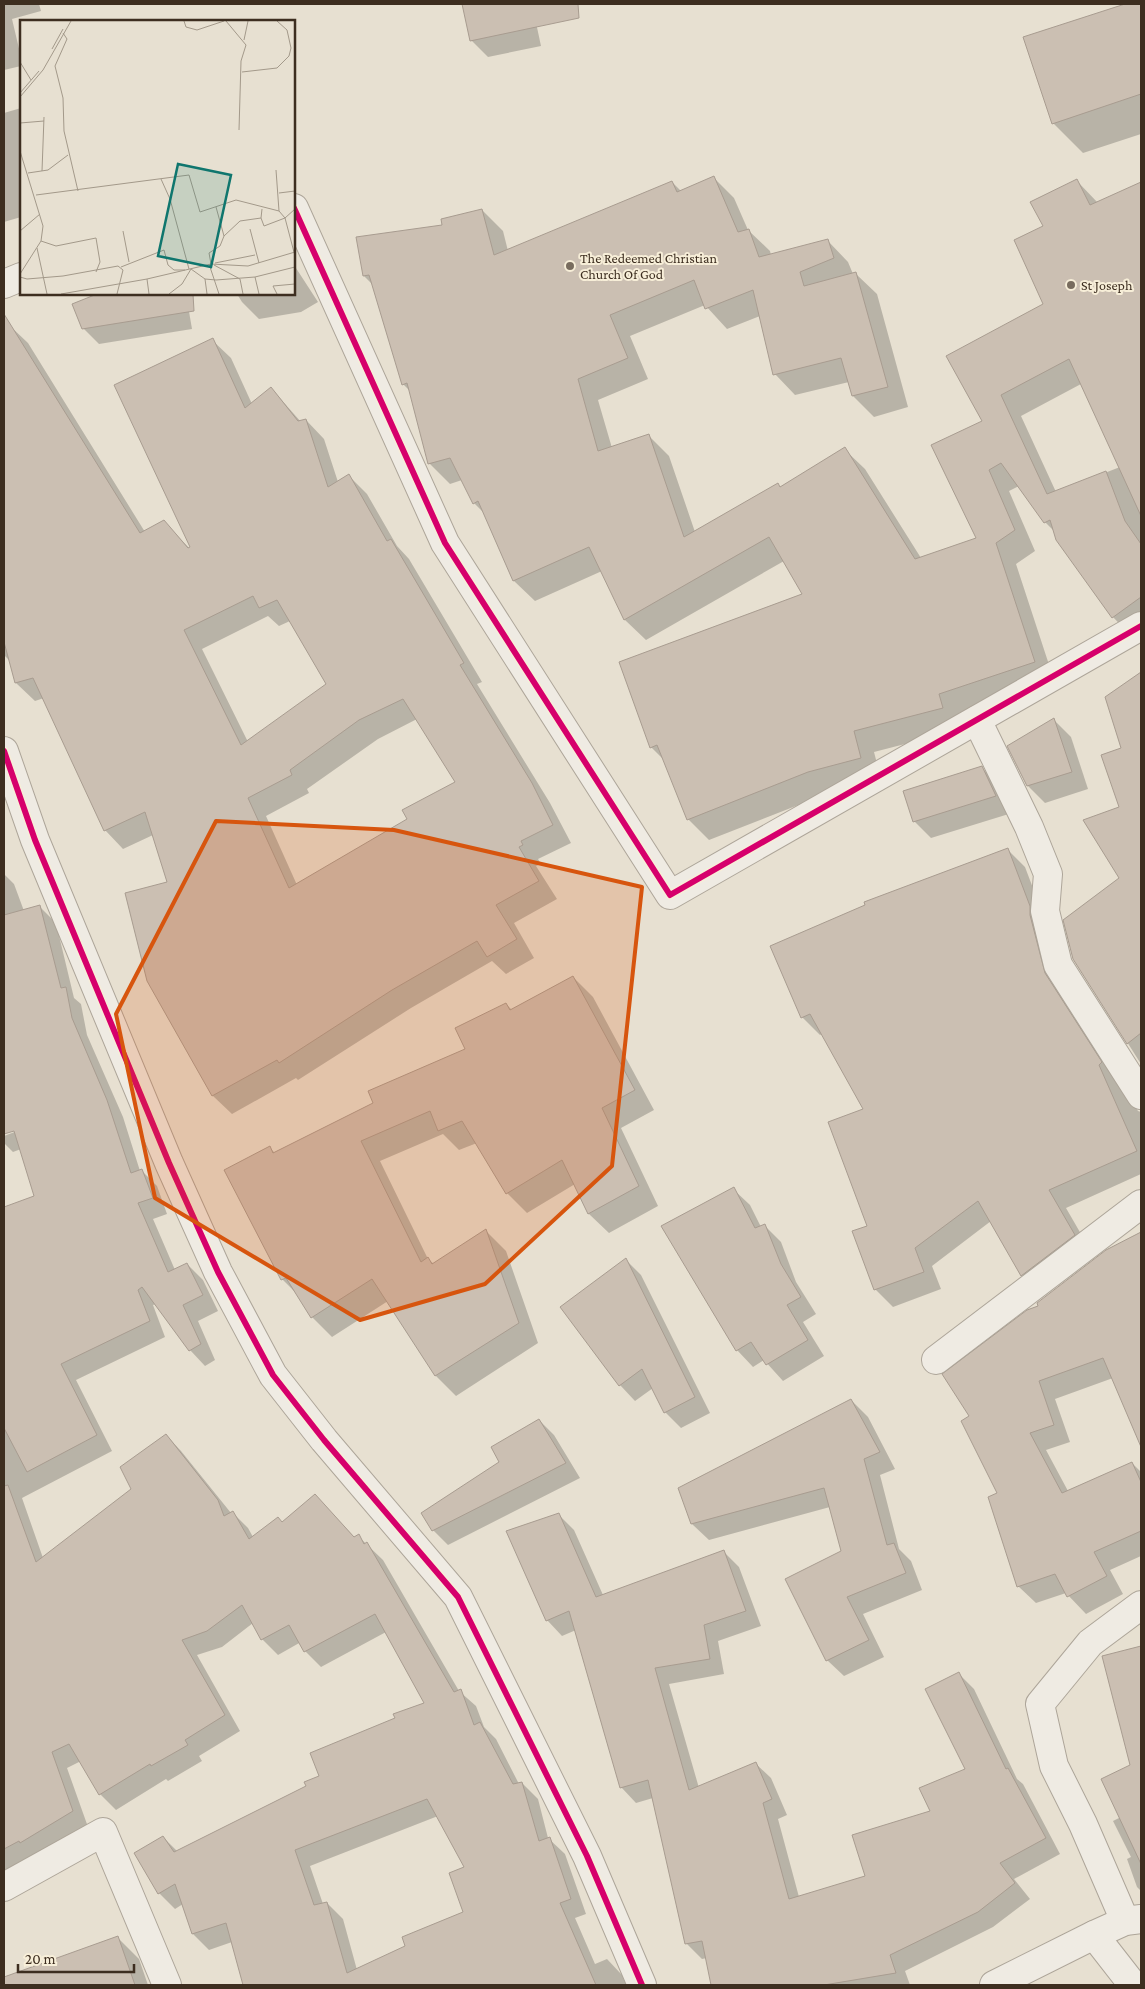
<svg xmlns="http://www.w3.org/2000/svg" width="1145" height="1989" viewBox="0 0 1145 1989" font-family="'Crimson Pro',serif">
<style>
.shadow{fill:#0003;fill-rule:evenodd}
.building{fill:#cbbfb2;stroke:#a89c90;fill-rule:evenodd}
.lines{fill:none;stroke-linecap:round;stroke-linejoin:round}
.minor-casing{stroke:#ada599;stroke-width:30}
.minor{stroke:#efebe3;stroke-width:28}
.cycleway-casing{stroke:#f7eed8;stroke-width:9}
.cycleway{stroke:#d6006c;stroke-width:6}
.marked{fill:#d7550e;fill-opacity:0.2;stroke:#d7550e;stroke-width:4;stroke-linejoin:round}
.poi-dot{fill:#786c5e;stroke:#f7eed8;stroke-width:2}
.labels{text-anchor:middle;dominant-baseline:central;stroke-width:4;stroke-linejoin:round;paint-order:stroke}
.poi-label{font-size:14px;fill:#3d2e20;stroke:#f7eed8;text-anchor:start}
.inset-road{fill:none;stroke:#a3998a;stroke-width:1}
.view{fill:#0f766e;fill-opacity:0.15;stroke:#0f766e;stroke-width:2.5}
.inset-edge{fill:none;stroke:#3d2e20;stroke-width:2.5}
</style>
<rect width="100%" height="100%" fill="#e7e0d1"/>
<g class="shadow">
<polygon points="4,4 39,4 41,11 12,19 21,57 21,66 4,70"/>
<polygon points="463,4 532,4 541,46 488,57 471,40"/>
<polygon points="1129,4 1141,4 1141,134 1083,153 1053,123 1025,38"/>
<polygon points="21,108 21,217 4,222 4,113"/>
<path d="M713,177l21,21 14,32 22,21 1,4 57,-14 20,21 5,12h3l21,20 31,113 -34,10 -21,-21 -4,-14 -54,13 -20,-21 -15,-58 -33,13 -22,-24 -75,31 18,43 -50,21 14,48 36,-13 21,21 26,76 83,-47 3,3 63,-39 21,20 56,89 56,-19 6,-117 62,-117v-78l32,-46 21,22 43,-20v449l-8,6 -20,-21 -58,-85 -10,-10 -26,-36 -10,5 26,60 -19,13 39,119 -92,46 -89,23 7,27 -52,14 -120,47 -21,-21 -23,-58 -14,-14 153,-153 -20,-33 -138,79 -21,-20 -23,-49 -67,30 -21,-20 -29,-67 -11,-11 -12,-23 -12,4 -21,-21 -19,-72 -7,-7 -30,-99 -9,-9 80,-50 38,-16 21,21 5,20 164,-69 10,10zM1081,384l39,83 -64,25 -35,-76z"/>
<polygon points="294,265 318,302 301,312 259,319 242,302 237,294 294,294"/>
<polygon points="100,294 186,294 192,329 99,344 84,329 73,305"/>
<path d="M9,325l19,18 117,189 19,-10 29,30 19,-212 19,18 21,46 19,-16 30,34 5,-2 18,19 14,43 11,-6 18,18 30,52 12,13 73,123 -5,2 73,119 21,40 -33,16 3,5 -5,2 21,33 -43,24 20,35 -28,16 -14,-13 -81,47 -113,72 -2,-2 -64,36 -19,-18 -65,-116 20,-97 -15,-48 -30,14 -18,-19 -61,-132 -9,3 -19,-18 -5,-21 -7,-7v-327zM268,616l11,10 11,-5 38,64 -80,57 -46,-93zM417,719l39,64 -47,37 -112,65 -31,-69 43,-23 -2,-4 71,-50z"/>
<polygon points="1141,673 1141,1064 1074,958 1120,878 1120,808 1123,749 1107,698"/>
<polygon points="1054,720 1071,737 1088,789 1045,803 1028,786"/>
<polygon points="982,768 999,785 1012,813 931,838 914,821"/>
<polygon points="1007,849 1025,867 1047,925 1062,992 1138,1111 1141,1112 1141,1174 1066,1208 1092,1253 1039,1292 1022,1275 991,1221 932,1266 941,1289 893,1307 876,1290 854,1232 869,1227 865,1110 822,1034 820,1035 802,1017"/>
<path d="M4,874l10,10 10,27 16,-4 16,16 18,75 7,6 6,31 36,82 17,54 1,-1 16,16 10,28 -14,5 22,51 12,-6 16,16 15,31 -20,10 17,39 -10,6 -15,-16 -34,-46 -3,1 12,32 -89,43 36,71 -90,47 21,60 90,-69 33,-54 15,16 50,62 1,-1 16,16 5,9 30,-14 32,-28 40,43 3,-2 25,24 76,131 17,15 8,21 12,12 23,45 3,-1 16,16 10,39 17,16 21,60 -11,4 20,46 12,-5 15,16 4,10h-321l-3,-8 -30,8h-20l-11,-11 -9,-32 -23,8 -16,-16 -10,-30 -8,5 -16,-16 4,-56 15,15 129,-65 90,-68 28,-16 -39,-71 -65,35 -16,-16 -4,-9 -23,13 -16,-16 -9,-16 -31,24 -25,8 43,76 -41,25 3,5 -34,20 -2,-2 -50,31 -16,-16 -19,-33 -14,7 21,59 -84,47v-88l7,-4 -7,-11v-563l32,-12 -15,-47 -8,3 -9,-9zM19,1128l1,2 -16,6v-3zM438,1816l28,52 -1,45 -58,33 -50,24 -14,-51 -16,-16 -4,1 -13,-38z"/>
<polygon points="573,977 593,997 654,1110 621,1128 658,1206 609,1233 589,1214 575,1184 527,1213 507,1193 477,1143 459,1150 443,1134 380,1161 428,1259 434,1264 486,1231 506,1251 538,1343 456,1396 436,1376 388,1301 332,1337 312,1317 298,1295 282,1279 270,1148 275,1153 375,1104 467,1049 506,1004 512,1010"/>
<polygon points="733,1189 750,1205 761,1227 765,1226 781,1242 796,1282 816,1314 803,1322 824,1356 783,1381 764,1360 753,1367 737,1350 663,1226"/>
<polygon points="1141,1233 1141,1433 1133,1425 1113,1378 1055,1399 1070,1442 1046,1450 1068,1491 1132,1463 1141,1472 1141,1556 1110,1570 1123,1594 1086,1614 1066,1593 1036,1603 1018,1586 999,1493 971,1417 1040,1307 1106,1251"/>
<polygon points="626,1260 641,1275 710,1413 681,1428 665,1412 653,1388 635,1401 620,1385"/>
<polygon points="851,1400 868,1417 895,1469 880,1475 899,1549 911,1561 922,1590 863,1614 884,1657 844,1676 827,1660 842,1551 830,1507 709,1540 692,1524"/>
<polygon points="539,1420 554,1435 580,1478 448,1545 433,1530 501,1462"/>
<polygon points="559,1515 574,1530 603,1595 724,1552 739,1567 761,1626 718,1641 724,1674 669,1684 699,1788 755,1763 771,1778 787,1815 778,1819 799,1897 867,1876 932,1812 966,1769 959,1674 974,1689 1017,1779 1023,1784 1060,1854 1014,1879 1030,1899 993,1927 905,1971 910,1985 712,1985 707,1958 702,1959 687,1944 653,1798 636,1803 621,1787 576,1630 562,1636 547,1620"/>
<polygon points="1141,1647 1141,1891 1137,1887 1127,1859 1131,1857 1113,1821 1121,1817 1135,1764 1103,1657"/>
<polygon points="118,1938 139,1959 148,1985 42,1985 35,1967"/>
</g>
<g class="building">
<polygon points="462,4 578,4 579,18 470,41"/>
<polygon points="1125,4 1141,4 1141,94 1052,124 1023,37"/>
<polygon points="714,176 738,232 749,229 759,257 828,239 834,258 800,272 804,286 856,272 888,387 852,396 841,358 773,375 753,290 705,309 694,280 610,315 628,358 578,379 598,451 649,434 684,537 778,483 780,487 845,447 915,559 976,538 931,445 982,421 946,356 1043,304 1014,240 1043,226 1030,202 1077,179 1090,205 1141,182 1141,516 1069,359 1001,395 1047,494 1106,471 1125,521 1141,544 1141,597 1112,618 1056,540 1050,520 1044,523 1001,463 989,470 1015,530 996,543 1035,662 939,694 943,708 854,731 861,758 808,772 687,820 657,745 650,748 619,662 802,594 769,537 624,620 589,547 513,581 478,501 473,504 450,458 428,464 407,383 402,385 369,275 363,276 356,237 442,225 441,219 482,209 494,255 672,181 677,192"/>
<polygon points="97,294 193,294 194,311 82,329 72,304"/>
<path d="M4,314l136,219 24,-13 24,28 2,-1 -76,-162 99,-47 32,70 26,-21 27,34 8,-2 22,68 21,-13 38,67 4,-2 73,124 -4,2 72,118 21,42 -32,16 2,4 -4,2 20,34 -43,24 21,34 -30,18 -10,-16 -85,49 -113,73 -2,-3 -65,36 -65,-115 -22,-88 42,-11 -22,-70 -41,19 -71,-153 -18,5 -11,-41zM253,596l6,12 18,-8 49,84 -85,61 -57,-115zM403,699l52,83 -53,28 5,9 -118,69 -41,-90 44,-23 -2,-5 69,-50z"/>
<polygon points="1141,672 1141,1033 1127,1044 1073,959 1063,920 1119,878 1083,820 1119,807 1101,755 1121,748 1105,697"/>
<polygon points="1054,718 1072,772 1027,786 1007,746"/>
<polygon points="982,766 996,796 913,822 903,791"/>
<polygon points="1008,848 1030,906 1030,915 1045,973 1102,1062 1099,1065 1137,1151 1049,1190 1075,1235 1021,1276 978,1201 915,1248 924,1272 874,1290 852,1231 867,1226 828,1122 863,1109 810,1014 801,1018 770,946 865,905 864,902"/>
<polygon points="40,905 61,988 66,987 72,1018 107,1100 131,1173 142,1169 153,1198 138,1203 168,1272 187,1263 203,1295 183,1305 201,1344 189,1351 142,1287 138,1290 150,1321 61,1364 97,1435 27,1472 4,1428 4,1207 34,1196 14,1131 4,1134 4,915"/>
<polygon points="573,976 635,1090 602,1108 639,1186 588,1214 562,1160 506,1194 462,1121 438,1131 430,1111 361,1141 421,1262 428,1257 432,1264 486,1229 519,1323 435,1376 372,1279 311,1318 286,1278 281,1280 224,1170 270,1146 273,1153 373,1103 368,1091 465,1049 455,1028 506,1003 510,1010"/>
<polygon points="734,1187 755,1228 765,1224 781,1264 801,1297 787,1305 808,1340 766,1365 751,1342 736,1351 661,1226"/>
<polygon points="1141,1232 1141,1447 1103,1358 1039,1381 1054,1425 1030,1433 1062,1493 1132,1462 1141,1482 1141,1531 1094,1552 1107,1576 1067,1597 1055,1574 1017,1587 988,1497 997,1493 961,1421 969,1416 942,1374 1027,1310 1038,1306 1037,1303 1106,1250"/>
<polygon points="626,1258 695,1397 664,1413 642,1369 619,1386 560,1307"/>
<polygon points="851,1399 880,1452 864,1459 887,1545 894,1543 906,1573 847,1597 869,1640 826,1661 785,1579 841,1551 824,1488 691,1524 678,1488"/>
<polygon points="539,1419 566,1463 432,1531 421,1513 499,1462 491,1447"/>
<path d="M166,1434l52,66 6,16 9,-5 16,28 29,-22 4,5 33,-28 39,43 5,-3 5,10 3,-2 87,150 7,-3 13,36 6,-3 33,62 9,-2 17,59 11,-4 21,62 -11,4 36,82h-353l-17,-62 -34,11 -17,-50 -17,10 -24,-41 29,-17 11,16 132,-66 -2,-4 15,-6 -9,-23 85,-35 -2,-4 31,-11 -49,-89 -71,38 -15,-27 -28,15 -19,-35 -35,26 -25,9 43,75 -40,25 3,5 -37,21 -1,-2 -51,31 -30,-51 -17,8 21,59 -53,32 -1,-2 -15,8v-363l4,-1 28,77 95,-73 -11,-22zM427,1799l37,68 -15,6 14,39 -61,25 3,9 -58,27 -20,-71 -13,3 -19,-55z"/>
<polygon points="559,1513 596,1597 724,1550 746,1611 704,1625 710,1659 655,1668 689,1790 756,1762 772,1799 763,1803 789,1899 865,1876 852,1835 930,1811 919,1788 965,1769 925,1689 959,1672 1006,1769 1008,1768 1046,1838 1000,1863 1015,1883 978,1912 890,1955 896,1973 824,1985 711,1985 702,1941 685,1944 648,1780 620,1788 569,1611 546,1621 506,1531"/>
<polygon points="1141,1646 1141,1864 1101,1779 1130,1765 1102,1656"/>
<polygon points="118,1936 135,1985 4,1985 4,1977"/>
</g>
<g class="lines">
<g class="minor-casing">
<g id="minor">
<polyline points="294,208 445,543 670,895 1141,626"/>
<polyline points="4,284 21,277"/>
<polyline points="977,720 1029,827 1048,874 1045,911 1058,965 1141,1095"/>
<polyline points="4,751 35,840 169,1163 218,1272 273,1375 324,1440 458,1597 587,1856 642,1985"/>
<polyline points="936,1360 1141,1204"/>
<polyline points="4,1887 103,1832 167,1985"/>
<polyline points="1125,1921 1083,1824 1054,1766 1040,1704 1090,1643 1141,1605"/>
<polyline points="1094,1935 1133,1985"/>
<polyline points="994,1985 1094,1935 1125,1921 1141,1919"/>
</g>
</g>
<use href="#minor" class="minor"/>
<g class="cycleway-casing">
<g id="cycleway">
<polyline points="294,208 445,543 670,895 1141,626"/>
<polyline points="4,751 35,840 169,1163 218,1272 273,1375 324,1440 458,1597 587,1856 642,1985"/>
</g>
</g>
<use href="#cycleway" class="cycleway"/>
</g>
<path class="marked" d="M216,821l178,9 248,57 -30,279 -127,118 -125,36 -205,-122 -39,-184z"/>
<g class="poi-dot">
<circle cx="570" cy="266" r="5"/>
<circle cx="1071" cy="285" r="5"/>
</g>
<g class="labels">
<g class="poi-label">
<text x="580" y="258">The Redeemed Christian<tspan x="580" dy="16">Church Of God</tspan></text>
<text x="1081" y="285">St Joseph</text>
</g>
</g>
<g transform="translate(20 20)">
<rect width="275" height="275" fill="#e7e0d1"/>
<path class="inset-road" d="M164,1l2,6 11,3 27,-9M206,1l20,24 -5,16 -2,69M43,13l4,6 -12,27 8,32 1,33 14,60M224,20l4,-19M32,29l11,-20M0,42l11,18M222,52l35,-4 12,-12 2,-8 -4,-18 -10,-9M0,73l19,-22M0,77l23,-27 28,-49M0,103l24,-2M0,131l23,75 -2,15 -21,33M256,150l3,41 6,7 10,38M22,151l2,-54M8,153l20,-3 20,-15M141,159l9,20 19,70M259,173l16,-2M16,175l153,-20 11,37 36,-12 43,11M196,187l8,29M241,198l3,8 21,-8 10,-9M230,209l9,34M0,211l20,-17M103,211l6,31M21,221l15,5 40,-8 4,24 -4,10M17,228l10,46M195,243l40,-8M189,244l10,30M191,244l-2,-11 11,-7 4,-10 16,-15 21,-3 1,-9M194,245l26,14 3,15M101,247l43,-17 4,15 6,5h11M0,257l7,2 36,-3 55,-10 5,4 -6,24M235,257l4,17M127,259l2,15M185,259l2,15M41,274l86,-15 64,-15 37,2 47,-14M149,274l13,-10 9,-15 14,10 11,1 39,-3 40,-10M257,274l-4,-8 22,-2"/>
<path class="view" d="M158,144l53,11 -20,92 -53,-11z"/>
<rect width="275" height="275" class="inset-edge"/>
</g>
<rect width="1145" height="1989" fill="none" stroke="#3d2e20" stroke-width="10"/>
<path d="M18 1964v8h116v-8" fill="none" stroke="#3d2e20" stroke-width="2.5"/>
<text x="25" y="1964" font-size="15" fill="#3d2e20" stroke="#f7eed8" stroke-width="4" paint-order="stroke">20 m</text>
</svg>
